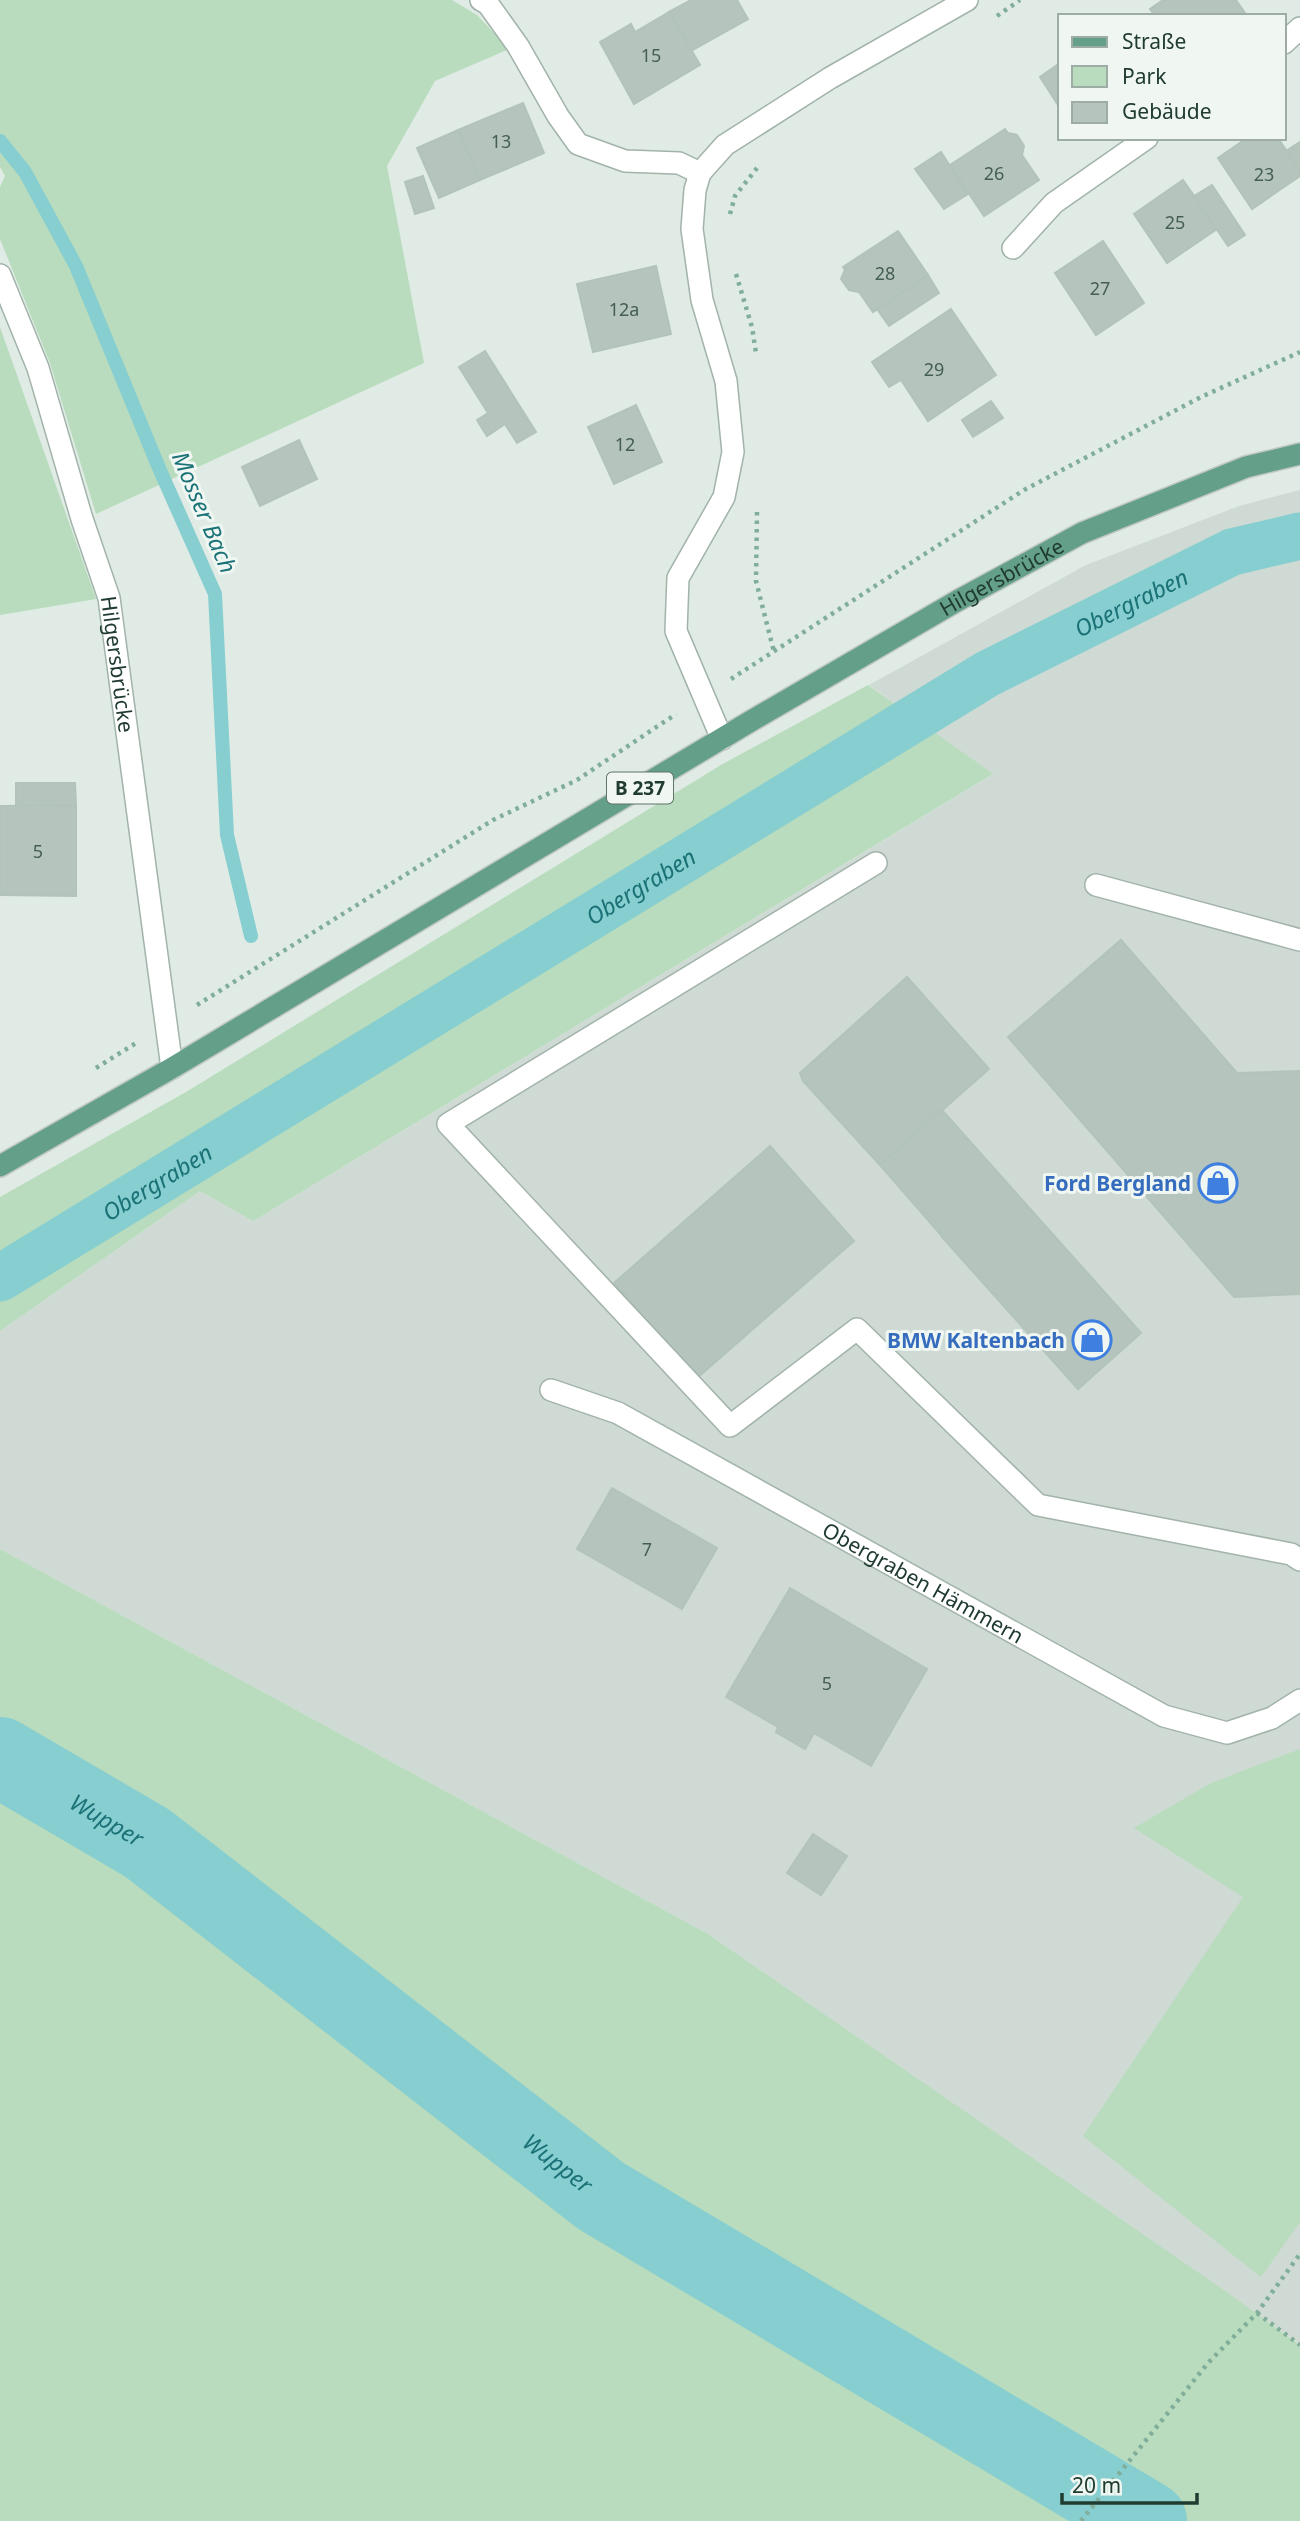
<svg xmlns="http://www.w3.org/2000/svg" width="1300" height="2521" viewBox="0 0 1300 2521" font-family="'Noto Sans',sans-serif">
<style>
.built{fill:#cedad3}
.green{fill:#b8dcbd}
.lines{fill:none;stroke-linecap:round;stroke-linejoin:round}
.stream{stroke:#87ced0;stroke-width:14}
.canal{stroke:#87ced0;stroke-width:47}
.river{stroke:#87ced0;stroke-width:80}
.building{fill:#b5c5bd;stroke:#b2c4ba;stroke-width:2}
.service-casing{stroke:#a2b3aa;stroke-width:24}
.minor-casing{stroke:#a2b3aa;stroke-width:24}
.primary-casing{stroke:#c1c8c5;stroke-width:24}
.path{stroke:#80ae9a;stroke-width:4.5;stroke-dasharray:3.5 5;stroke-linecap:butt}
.service{stroke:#fff;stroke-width:21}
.minor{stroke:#fff;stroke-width:21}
.primary{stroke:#64a089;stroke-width:21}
.labels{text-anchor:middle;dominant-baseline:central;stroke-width:6;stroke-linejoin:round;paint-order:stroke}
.number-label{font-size:18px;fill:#455e53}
.shield{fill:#f0f7f3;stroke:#5e736a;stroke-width:2}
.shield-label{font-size:19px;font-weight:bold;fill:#203b30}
.street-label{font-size:21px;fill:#203b30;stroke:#f0f7f3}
.shop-label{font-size:21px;font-weight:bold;fill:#366cbe;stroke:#f0f7f3;text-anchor:end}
.water-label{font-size:23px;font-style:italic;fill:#1b7276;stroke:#f0f7f3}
</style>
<rect width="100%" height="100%" fill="#dfebe4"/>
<polygon class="built" points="1300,490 1300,2344 708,1934 0,1549 0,1331 200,1191 253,1221 992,775 869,685 1086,565 1239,506"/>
<g class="green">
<polygon points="0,0 452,0 477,15 509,49 435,81 387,166 424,363 96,514 50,363 0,239 0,187 5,176 0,167"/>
<polygon points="0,327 96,599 0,615"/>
<polygon points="868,685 993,774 253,1221 200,1191 0,1331 0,1197 186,1092 721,765"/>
<polygon points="0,1549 708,1934 1228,2293 1300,2345 1300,2521 0,2521"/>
<polygon points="1300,1749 1300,2222 1261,2277 1083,2136 1243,1897 1134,1828 1211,1783"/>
</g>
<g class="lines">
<polyline class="stream" points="0,141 25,172 76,266 159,468 215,594 227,835 251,936"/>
<path class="canal" id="s1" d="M0,1278l987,-604 245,-122 68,-16"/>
<path class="river" id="s2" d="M0,1757l147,86 454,353 546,325"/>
</g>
<g class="building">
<polygon points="691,0 737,0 748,19 691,51 669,12"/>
<polygon points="1163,0 1236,0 1247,16 1155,16 1150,9"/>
<polygon points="669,12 700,65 634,104 600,42 631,24 635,32"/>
<polygon points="1060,63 1060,108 1040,77"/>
<polygon points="523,103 544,153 480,180 458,130"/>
<polygon points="1005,129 1008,133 1017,135 1024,146 1022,155 1039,180 984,216 950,165"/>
<polygon points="458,130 480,180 439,198 417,148"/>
<polygon points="1247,138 1278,138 1300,171 1300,176 1252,209 1218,158"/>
<polygon points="1300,142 1300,171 1286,151"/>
<polygon points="941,152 968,194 944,209 915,169"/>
<polygon points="423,176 434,208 415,214 405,182"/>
<polygon points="1183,180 1217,229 1167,263 1134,214"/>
<polygon points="1212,185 1245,235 1228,246 1194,196"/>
<polygon points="898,231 928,275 873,312 859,292 849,290 841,279 845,270 843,267"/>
<polygon points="1103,241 1144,303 1096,335 1055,273"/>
<polygon points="656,266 671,334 593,352 577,284"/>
<polygon points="928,275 939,293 889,326 877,309"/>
<polygon points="951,309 996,375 928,421 901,380 889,387 872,362"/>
<polygon points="485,351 536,432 517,443 505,424 487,436 477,420 488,413 459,367"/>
<polygon points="991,401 1003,418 973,437 962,420"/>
<polygon points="636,405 662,462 614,484 588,427"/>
<polygon points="299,440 317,479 260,506 242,467"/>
<polygon points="16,783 75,783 76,805 16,806"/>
<polygon points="76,805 76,896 0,895 0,806"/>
<polygon points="1121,940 1237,1073 1300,1071 1300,1294 1234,1297 1008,1037"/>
<polygon points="907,977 989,1069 880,1165 803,1081 800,1073"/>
<polygon points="942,1110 1141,1333 1078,1389 942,1237 939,1226 941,1235 880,1165"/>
<polygon points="770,1146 854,1241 697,1378 614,1283"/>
<polygon points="612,1488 717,1548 682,1609 577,1549"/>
<polygon points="790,1588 927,1669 871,1766 814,1733 805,1749 776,1732 778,1727 726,1697"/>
<polygon points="813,1834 847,1856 821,1895 787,1873"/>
</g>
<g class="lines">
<g class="service-casing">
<g id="service">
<polyline points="876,863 448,1124 730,1426 857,1329 1038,1505 1291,1554 1300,1560"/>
<polyline points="1096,885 1300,940"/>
<path id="s3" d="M551,1390l67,23 546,303 63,17 45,-15 28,-18"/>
</g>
</g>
<g class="minor-casing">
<g id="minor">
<polyline points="481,0 488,4 518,46 558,116 578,144 625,161 679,163 700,173"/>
<polyline points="1284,43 1300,28"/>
<polyline points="1013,248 1054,203 1147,138"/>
<path id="s4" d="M0,275l38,93 44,151 27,79 63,470"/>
<polyline points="722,739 676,631 678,578 724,497 733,452 726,381 702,300 692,229 695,190 700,173 725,145 830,78 967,0"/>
</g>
</g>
<g class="primary-casing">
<g id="primary">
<path id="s5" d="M0,1166l172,-98 579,-347 206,-120 125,-68 164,-66 54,-13"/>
</g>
</g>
<g class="path">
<polyline points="997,16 1020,0"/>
<polyline points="730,214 735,196 757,168"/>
<polyline points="736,274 752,327 756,353"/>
<polyline points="757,512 756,581 774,652"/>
<polyline points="731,679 1024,490 1201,397 1300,352"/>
<polyline points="197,1005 493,820 577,780 676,714"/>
<polyline points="96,1068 136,1043"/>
<polyline points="1257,2313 1300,2345"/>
<polyline points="1081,2521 1208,2363 1257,2313 1300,2254"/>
</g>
<use href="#service" class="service"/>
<use href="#minor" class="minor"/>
<use href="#primary" class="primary"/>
</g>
<defs>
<g id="shop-ring" transform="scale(2.0125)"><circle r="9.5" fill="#f0f7f3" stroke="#3f7fe0" stroke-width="1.5"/><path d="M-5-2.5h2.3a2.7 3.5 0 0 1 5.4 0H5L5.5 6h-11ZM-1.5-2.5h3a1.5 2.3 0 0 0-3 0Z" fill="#3f7fe0"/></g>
</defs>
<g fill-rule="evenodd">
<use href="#shop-ring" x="1218" y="1183"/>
<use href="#shop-ring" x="1092" y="1340"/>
</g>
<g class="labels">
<g class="number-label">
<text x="651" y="55">15</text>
<text x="501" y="141">13</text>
<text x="994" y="173">26</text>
<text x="1264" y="174">23</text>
<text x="1175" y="222">25</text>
<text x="885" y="273">28</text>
<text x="1100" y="288">27</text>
<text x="624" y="309">12a</text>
<text x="934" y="369">29</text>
<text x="625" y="444">12</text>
<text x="38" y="851">5</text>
<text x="647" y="1549">7</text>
<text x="827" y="1683">5</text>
</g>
<rect class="shield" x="607" y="772.5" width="66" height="31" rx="5"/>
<g class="shield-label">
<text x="640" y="788">B 237</text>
</g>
<g class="street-label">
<text stroke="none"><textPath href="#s5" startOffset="1162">Hilgersbrücke</textPath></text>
<text stroke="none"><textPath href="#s4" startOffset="408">Hilgersbrücke</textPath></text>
<text stroke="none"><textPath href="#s3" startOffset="420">Obergraben Hämmern</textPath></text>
</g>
<g class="shop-label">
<text x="1191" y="1183">Ford Bergland</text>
<text x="1065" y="1340">BMW Kaltenbach</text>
</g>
<g class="water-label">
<text transform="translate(205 512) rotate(67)">Mosser Bach</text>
<text stroke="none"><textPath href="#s1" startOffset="1318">Obergraben</textPath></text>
<text stroke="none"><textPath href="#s1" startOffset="751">Obergraben</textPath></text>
<text stroke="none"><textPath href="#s1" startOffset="184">Obergraben</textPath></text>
<text stroke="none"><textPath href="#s2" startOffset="124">Wupper</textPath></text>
<text stroke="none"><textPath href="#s2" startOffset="691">Wupper</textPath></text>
</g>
</g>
<rect x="1058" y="14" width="228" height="126" fill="#f0f7f3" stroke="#9daca5" stroke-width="2"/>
<rect x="1072" y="37" width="35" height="10" fill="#64a089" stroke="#9daca5" stroke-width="2"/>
<text x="1122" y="49" font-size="21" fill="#203b30">Straße</text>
<rect x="1072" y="66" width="35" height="21" fill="#b8dcbd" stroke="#9daca5" stroke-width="2"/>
<text x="1122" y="84" font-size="21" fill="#203b30">Park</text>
<rect x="1072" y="102" width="35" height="21" fill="#b5c5bd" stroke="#9daca5" stroke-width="2"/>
<text x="1122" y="119" font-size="21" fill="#203b30">Gebäude</text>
<path d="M1062 2493v10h135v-10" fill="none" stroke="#203b30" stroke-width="3.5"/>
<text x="1072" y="2493" font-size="21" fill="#203b30" stroke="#f0f7f3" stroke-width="5" paint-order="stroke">20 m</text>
</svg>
